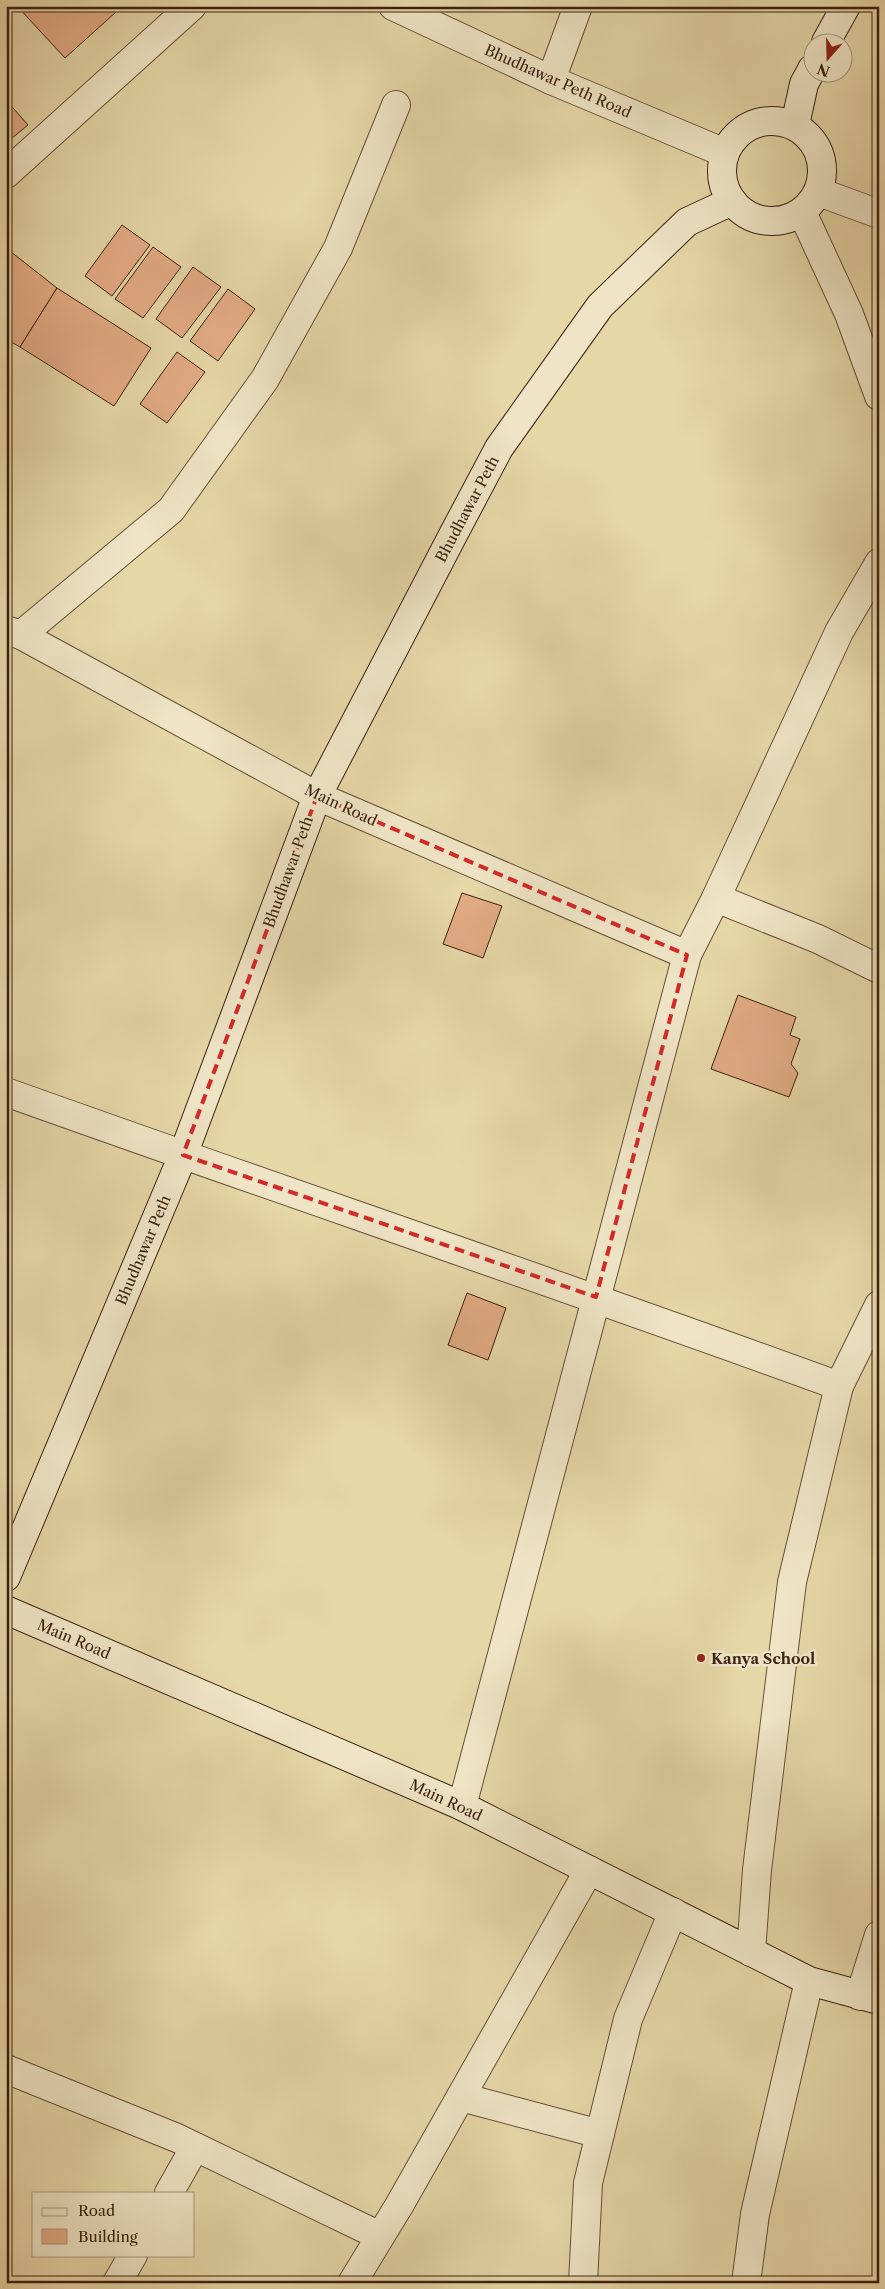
<svg xmlns="http://www.w3.org/2000/svg" width="885" height="2289" viewBox="0 0 885 2289" font-family="'Libre Caslon Text',serif">
<style>
.building{fill:#e2ab84;stroke:#3c2014}
.lines{fill:none;stroke-linecap:round;stroke-linejoin:round}
.street-casing{stroke:#664e39;stroke-width:30}
.secondary-casing{stroke:#3c2014;stroke-width:30}
.street{stroke:#efe5c6;stroke-width:28}
.secondary{stroke:#efe5c6;stroke-width:28}
.marked{fill:none;stroke:#d62828;stroke-width:4;stroke-dasharray:10 6;stroke-linejoin:round}
.poi-dot{fill:#8f2418;stroke:#efe5c6;stroke-width:2}
.labels{text-anchor:middle;dominant-baseline:central;stroke-width:5;stroke-linejoin:round;paint-order:stroke}
.street-label{font-size:15px;fill:#3c2014;stroke:#efe5c6}
.poi-label{font-size:15px;font-weight:bold;fill:#3c2014;stroke:#efe5c6;text-anchor:start}
</style>
<rect width="100%" height="100%" fill="#e6d7a7"/>
<filter id="stains"><feTurbulence type="fractalNoise" baseFrequency=".004" numOctaves="4"/><feColorMatrix values="0 0 0 0 .2 0 0 0 0 .09 0 0 0 0 .02 0 0 0 .5 -.17"/></filter>
<radialGradient id="worn" r=".72"><stop offset=".6" stop-color="#630" stop-opacity="0"/><stop offset="1" stop-color="#630" stop-opacity=".3"/></radialGradient>
<g class="building">
<polygon points="17,6 111,6 116,12 65,58"/>
<polygon points="6,100 28,125 6,143"/>
<polygon points="122,225 150,245 112,296 85,276"/>
<polygon points="153,247 181,267 143,318 115,299"/>
<polygon points="6,248 57,288 20,347 6,339"/>
<polygon points="193,267 221,287 182,338 156,319"/>
<polygon points="57,288 151,348 114,406 20,347"/>
<polygon points="228,289 255,309 218,361 190,341"/>
<polygon points="177,352 205,372 167,423 140,404"/>
<polygon points="462,893 502,906 483,958 443,944"/>
<polygon points="738,995 796,1017 790,1035 800,1039 791,1064 798,1073 789,1097 711,1069"/>
<polygon points="467,1293 506,1308 488,1360 448,1345"/>
</g>
<g class="lines">
<g class="street-casing">
<g id="street">
<polyline points="393,6 551,80 725,153"/>
<polyline points="551,80 578,6"/>
<polyline points="6,174 192,6"/>
<polyline points="819,192 879,214"/>
<polyline points="802,212 849,314 879,396"/>
<polyline points="6,630 21,635 317,796 687,955"/>
<polyline points="21,635 171,510 265,379 338,248 396,105"/>
<polyline points="716,898 818,939 879,969"/>
<path d="M6,1092c277,99 556,193 833,294"/>
<polyline points="462,1806 687,955 716,898 839,632 879,563"/>
<polyline points="751,1952 757,1870 792,1582 839,1386 879,1305"/>
<polyline points="860,1996 879,1935"/>
<polyline points="6,2069 177,2138 380,2236"/>
<polyline points="461,2097 600,2134"/>
<polyline points="169,2193 195,2147"/>
<polyline points="117,2283 133,2255"/>
<polyline points="352,2283 400,2204 589,1870"/>
<polyline points="583,2283 588,2183 628,2019 673,1912"/>
<polyline points="746,2283 755,2214 809,1981"/>
</g>
</g>
<g class="secondary-casing">
<g id="secondary">
<polyline points="826,42 846,6"/>
<circle cx="772" cy="171" r="50"/>
<polyline points="795,125 804,84 812,69"/>
<polyline points="6,1577 183,1155 317,796 454,533 499,448 600,306 687,222 732,201"/>
<polyline points="6,1610 462,1806 809,1981 879,2000"/>
</g>
</g>
<use href="#street" class="street"/>
<use href="#secondary" class="secondary"/>
</g>
<path class="marked" d="M317,796l370,159 -91,342 -413,-142z"/>
<circle class="poi-dot" cx="701" cy="1658" r="5"/>
<g class="labels">
<g class="street-label">
<text transform="translate(558 81) rotate(24)">Bhudhawar Peth Road</text>
<text transform="translate(467 509) rotate(-62)">Bhudhawar Peth</text>
<text transform="translate(341 805) rotate(25)">Main Road</text>
<text transform="translate(288 872) rotate(-70)">Bhudhawar Peth</text>
<text transform="translate(143 1250) rotate(-67)">Bhudhawar Peth</text>
<text transform="translate(74 1639) rotate(23)">Main Road</text>
<text transform="translate(446 1800) rotate(25)">Main Road</text>
</g>
<g class="poi-label">
<text x="711" y="1658">Kanya School</text>
</g>
</g>
<rect width="885" height="2289" fill="none" stroke="#e6d7a7" stroke-width="25"/>
<rect x="8" y="8" width="870" height="2274" fill="none" stroke="#3c2014" stroke-width="2.5"/>
<rect x="12" y="12" width="860" height="2264" fill="none" stroke="#3c2014"/>
<rect x="32" y="2192" width="162" height="65" fill="#efe5c6" stroke="#a7967f"/>
<rect x="42" y="2208" width="25" height="8" fill="#efe5c6" stroke="#a7967f"/>
<text x="78" y="2216" font-size="15" fill="#3c2014">Road</text>
<rect x="42" y="2229" width="25" height="15" fill="#e2ab84" stroke="#a7967f"/>
<text x="78" y="2242" font-size="15" fill="#3c2014">Building</text>
<g transform="translate(828 58) rotate(200)"><circle r="24" fill="#efe5c6" stroke="#a7967f"/>
<path d="M0-4L9 19L0 12L-9 19Z" fill="#8f2418"/>
<text y="-8" font-size="14" font-weight="bold" text-anchor="middle" fill="#3c2014">N</text>
</g>
<rect width="100%" height="100%" filter="url(#stains)"/>
<rect width="100%" height="100%" fill="url(#worn)"/>
</svg>
